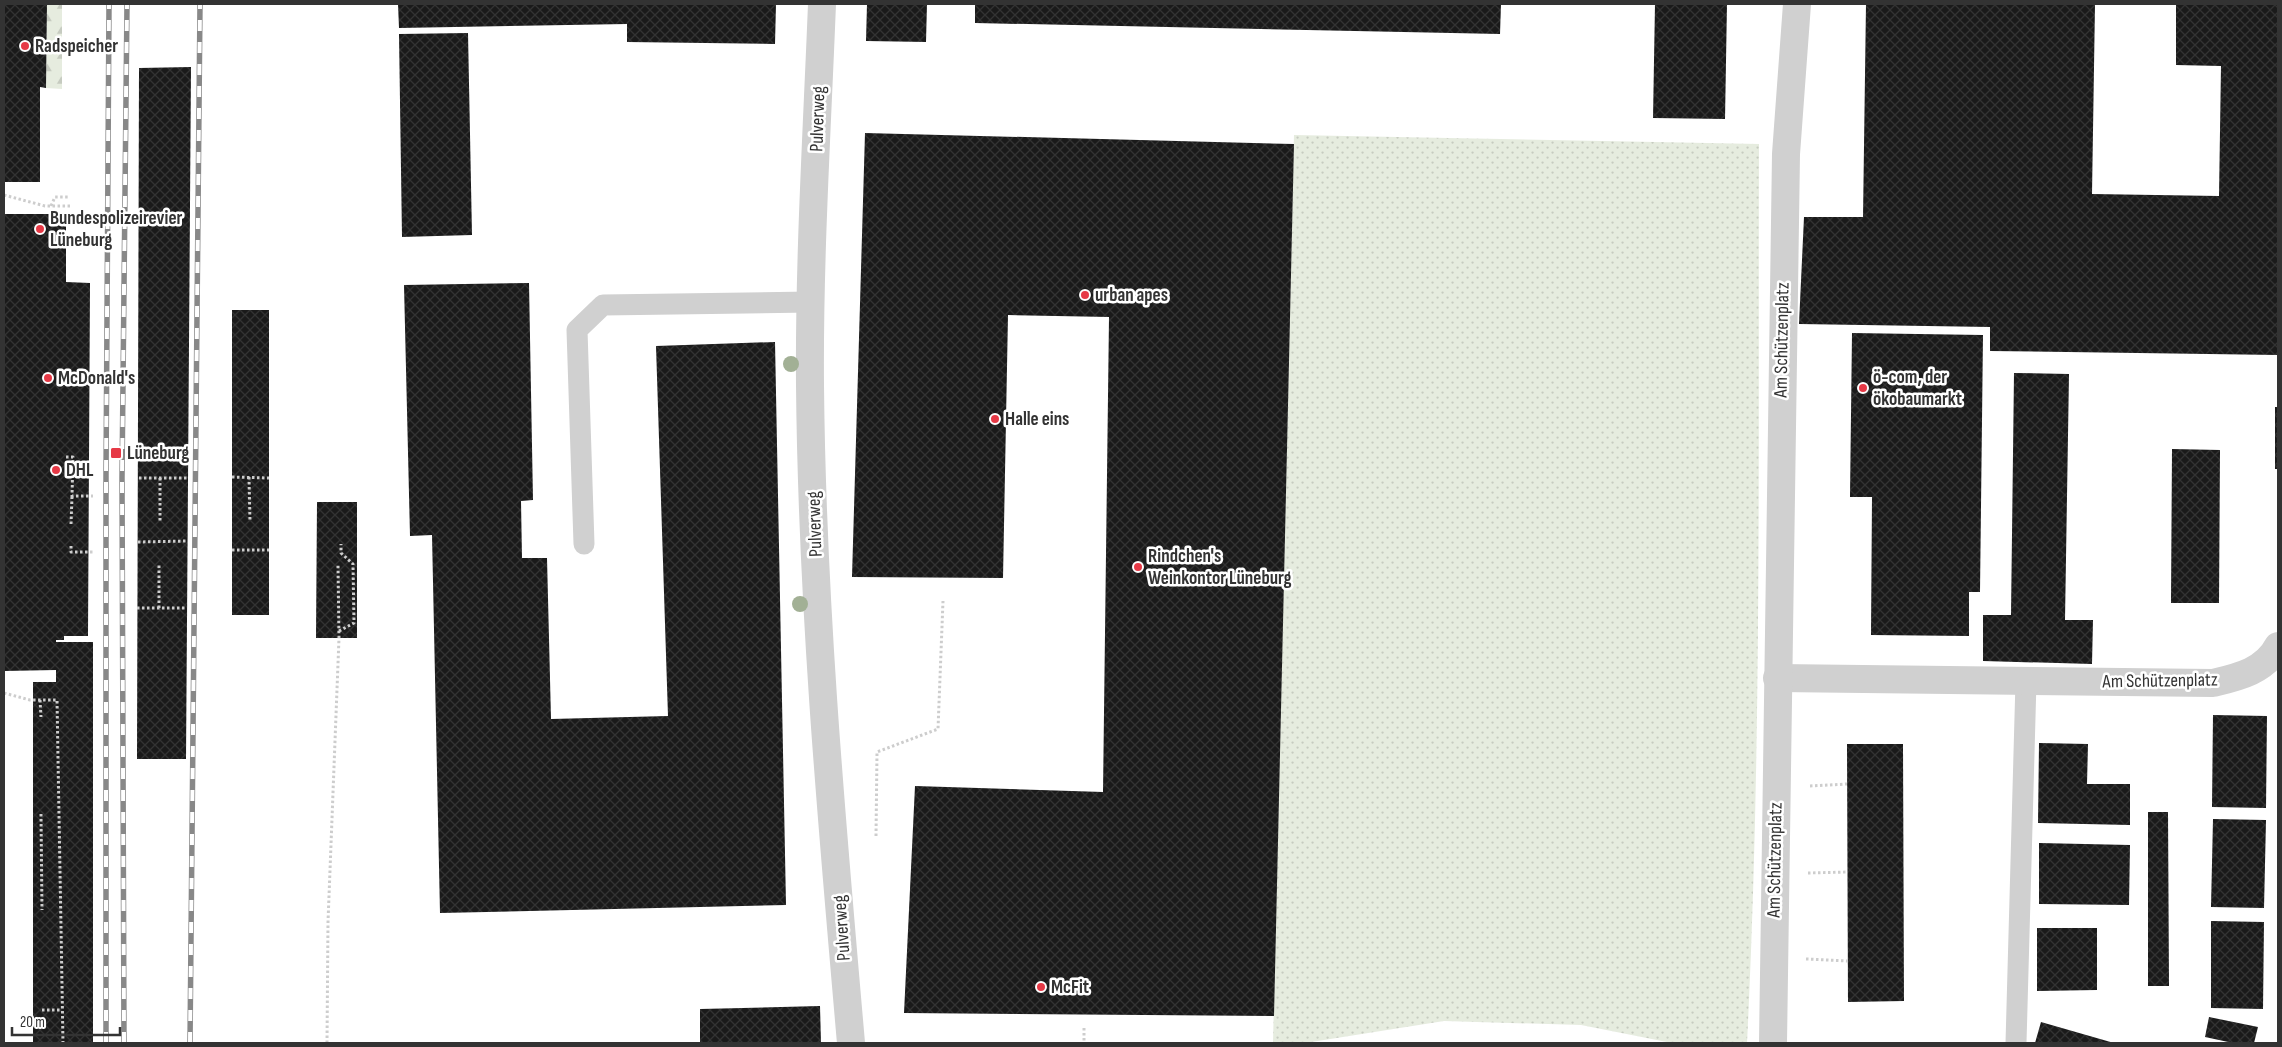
<svg xmlns="http://www.w3.org/2000/svg" width="2282" height="1047" viewBox="0 0 2282 1047" font-family="'Sofia Sans Condensed',sans-serif">
<style>
.grass{fill:url(#grass-dots)}
.forest{fill:url(#forest-firs)}
.building{fill:url(#building-cross-hatch)}
.lines{fill:none;stroke-linecap:round;stroke-linejoin:round}
.path{stroke:#cdcdcd;stroke-width:3;stroke-dasharray:2.5 2.5;stroke-linecap:butt}
.service{stroke:#d0d0d0;stroke-width:21}
.minor{stroke:#d0d0d0;stroke-width:28}
.rail-casing{stroke:#888;stroke-width:5.5}
.rail{stroke:#fff;stroke-width:4;stroke-dasharray:11;stroke-linecap:butt}
.tree{fill:#a2b095}
.poi-dot{fill:#e63946;stroke:#fff;stroke-width:2}
.labels{text-anchor:middle;dominant-baseline:central;stroke-width:5;stroke-linejoin:round;paint-order:stroke}
.poi-label{font-size:19px;font-weight:bold;fill:#333;stroke:#fff;text-anchor:start}
.street-label{font-size:19px;fill:#333;stroke:#fff}
</style>
<defs>
<pattern id="grass-dots" width="8" height="8" patternUnits="userSpaceOnUse" patternTransform="scale(1.25)"><rect width="8" height="8" fill="#e6ecdf"/><path d="M2 2h.1M6 6h.1" fill="none" stroke="#c6cbc0" stroke-width="1.8" stroke-linecap="round"/></pattern>
<pattern id="forest-firs" width="22" height="20" patternUnits="userSpaceOnUse" patternTransform="scale(1.25)"><rect width="22" height="20" fill="#e6ecdf"/><path d="M5 1l3.5 6h-7zM16 11l3.5 6h-7z" fill="#c6cbc0"/></pattern>
<pattern id="building-cross-hatch" width="8" height="8" patternUnits="userSpaceOnUse" patternTransform="scale(1.25)"><rect width="8" height="8" fill="#1a1a1a"/><path d="M0 0l8 8M0 8l8-8" fill="none" stroke="#333"/></pattern>
</defs>
<rect width="100%" height="100%" fill="#fff"/>
<path class="grass" d="M1294,135l465,9c-1,300 3,600 -12,899h-75l-91,-18 -137,-4 -139,22h-32z"/>
<polygon class="forest" points="47,4 62,4 62,89 46,88"/>
<g class="building">
<polygon points="4,4 47,4 46,88 40,87 40,182 4,182"/>
<polygon points="398,4 776,4 775,44 627,42 627,24 399,28"/>
<polygon points="867,4 927,4 926,42 866,41"/>
<polygon points="975,4 1501,4 1500,34 975,23"/>
<polygon points="1655,4 1727,4 1725,119 1653,118"/>
<polygon points="1866,4 2095,4 2092,194 2219,196 2221,66 2176,65 2176,4 2278,4 2278,355 1990,351 1990,327 1799,324 1804,217 1863,217"/>
<polygon points="468,33 472,235 402,237 399,34"/>
<polygon points="191,67 186,759 137,759 139,68"/>
<polygon points="865,133 1294,144 1274,1016 904,1013 915,786 1103,792 1109,317 1008,315 1003,578 852,577"/>
<polygon points="4,214 66,214 66,282 90,283 88,636 64,636 64,640 56,640 56,642 93,642 93,1043 33,1043 33,682 56,682 56,670 4,671"/>
<polygon points="529,283 533,500 521,501 522,558 547,558 551,719 668,716 656,346 775,342 786,905 440,913 432,535 410,536 404,285"/>
<rect x="232" y="310" width="37" height="305"/>
<polygon points="1852,333 1983,335 1980,592 1969,592 1969,636 1871,635 1872,497 1850,497"/>
<polygon points="2014,373 2069,374 2065,620 2093,620 2092,664 1983,661 1983,615 2011,615"/>
<rect x="2275" y="407" width="3" height="62"/>
<polygon points="2172,449 2220,450 2219,603 2171,603"/>
<polygon points="317,502 357,502 357,638 316,638"/>
<polygon points="2213,715 2267,716 2266,808 2212,807"/>
<polygon points="2039,743 2088,744 2087,784 2130,784 2130,825 2038,823"/>
<polygon points="1847,744 1903,744 1904,1001 1848,1002"/>
<polygon points="2148,812 2168,812 2169,986 2148,986"/>
<polygon points="2213,819 2266,820 2264,908 2211,907"/>
<polygon points="2039,843 2130,845 2129,905 2039,904"/>
<polygon points="2211,921 2264,922 2263,1009 2211,1008"/>
<polygon points="2037,928 2097,928 2097,990 2037,991"/>
<polygon points="820,1006 821,1043 700,1043 700,1009"/>
<polygon points="2209,1017 2258,1027 2254,1043 2233,1043 2205,1037"/>
<polygon points="2041,1022 2114,1043 2035,1043"/>
</g>
<g class="lines">
<g class="path">
<polyline points="4,195 45,206 70,206"/>
<polyline points="51,206 55,197 70,197"/>
<polyline points="66,457 73,457 72,496 93,496"/>
<polyline points="232,477 269,478"/>
<polyline points="249,477 250,522"/>
<polyline points="139,478 188,478"/>
<polyline points="160,478 160,522"/>
<polyline points="71,524 72,496"/>
<polyline points="138,542 187,541"/>
<polyline points="71,546 71,552 93,552"/>
<polyline points="232,550 269,550"/>
<polyline points="137,608 187,608"/>
<polyline points="159,608 159,564"/>
<polyline points="339,631 354,623 353,564 341,553 341,544"/>
<polyline points="4,693 30,700 57,700 63,1043"/>
<polyline points="40,700 41,717"/>
<polyline points="1810,786 1847,784"/>
<polyline points="41,814 42,910"/>
<polyline points="876,836 877,752 938,729 943,601"/>
<polyline points="1808,873 1848,872"/>
<polyline points="1806,959 1848,961"/>
<polyline points="42,1010 62,1010"/>
<polyline points="1084,1028 1084,1043"/>
<polyline points="327,1043 328,922 339,638 338,565"/>
</g>
<g class="service">
<polyline points="584,544 577,330 603,305 811,302"/>
<polyline points="2016,1043 2026,681"/>
</g>
<g class="minor">
<path d="M822,4c-5,127 -13,254 -12,381 2,219 22,440 41,658"/>
<path d="M1777,678l436,5c25,-6 52,-12 65,-37"/>
<polyline points="1773,1043 1786,154 1797,4"/>
</g>
<g class="rail-casing">
<g id="rail">
<polyline points="106,1043 106,476 109,4"/>
<polyline points="124,1043 122,478 127,4"/>
<polyline points="190,1043 200,4"/>
</g>
</g>
<use href="#rail" class="rail"/>
</g>
<g class="tree">
<circle cx="791" cy="364" r="8"/>
<circle cx="800" cy="604" r="8"/>
</g>
<g class="poi-dot">
<circle cx="25" cy="46" r="5"/>
<circle cx="40" cy="229" r="5"/>
<circle cx="1085" cy="295" r="5"/>
<circle cx="48" cy="378" r="5"/>
<circle cx="1863" cy="388" r="5"/>
<circle cx="995" cy="419" r="5"/>
<rect x="110" y="447" width="12" height="12" rx="2.5"/>
<circle cx="56" cy="470" r="5"/>
<circle cx="1138" cy="567" r="5"/>
<circle cx="1041" cy="987" r="5"/>
</g>
<g class="labels">
<g class="poi-label">
<text x="35" y="46">Radspeicher</text>
<text x="50" y="218">Bundespolizeirevier<tspan x="50" dy="22">Lüneburg</tspan></text>
<text x="1095" y="295">urban apes</text>
<text x="1873" y="377">ö-com, der<tspan x="1873" dy="22">ökobaumarkt</tspan></text>
<text x="58" y="378">McDonald's</text>
<text x="1005" y="419">Halle eins</text>
<text x="127" y="453">Lüneburg</text>
<text x="66" y="470">DHL</text>
<text x="1148" y="556">Rindchen's<tspan x="1148" dy="22">Weinkontor Lüneburg</tspan></text>
<text x="1051" y="987">McFit</text>
</g>
<g class="street-label">
<text transform="translate(818 119) rotate(-88)">Pulverweg</text>
<text transform="translate(1782 340) rotate(-89)">Am Schützenplatz</text>
<text transform="translate(815 524) rotate(-92)">Pulverweg</text>
<text transform="translate(2160 681) rotate(-1)">Am Schützenplatz</text>
<text transform="translate(1775 860) rotate(-89)">Am Schützenplatz</text>
<text transform="translate(842 928) rotate(-94)">Pulverweg</text>
</g>
</g>
<rect width="2282" height="1047" fill="none" stroke="#333333" stroke-width="10"/>
<path d="M12 1027v8h108v-8" fill="none" stroke="#333333" stroke-width="2.5"/>
<text x="20" y="1027" font-size="15" fill="#333333" stroke="#ffffff" stroke-width="4" paint-order="stroke">20 m</text>
</svg>
